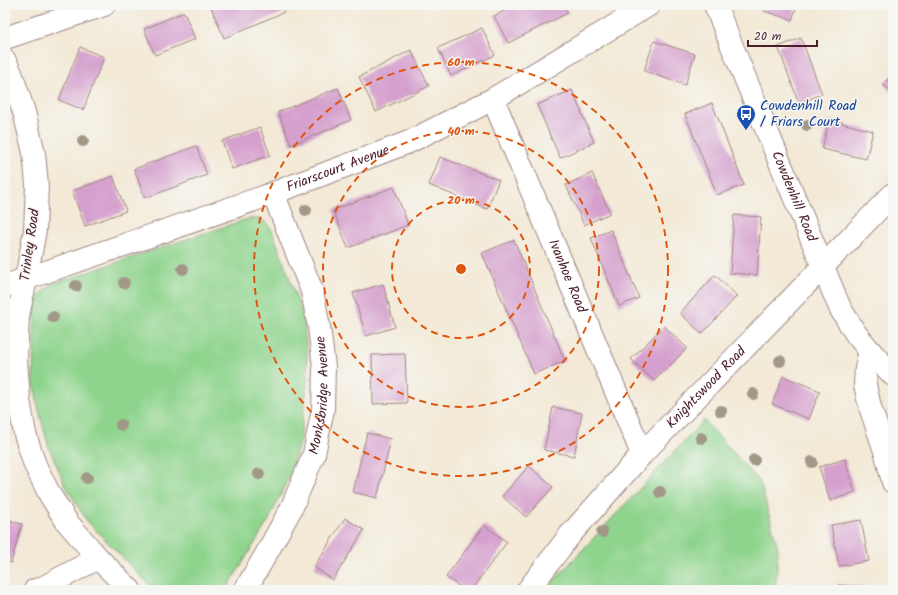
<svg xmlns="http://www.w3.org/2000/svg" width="898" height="595" viewBox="0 0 898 595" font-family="Kalam,sans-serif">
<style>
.green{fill:#8fd48d;stroke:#6c7a5c}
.building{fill:#d5a0ce}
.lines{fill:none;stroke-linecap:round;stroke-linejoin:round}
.minor-casing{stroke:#9e8480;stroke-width:24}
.minor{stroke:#fff;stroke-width:22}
.tree{fill:#a29888}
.ring{fill:none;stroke:#e0560e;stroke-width:2;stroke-dasharray:7 5}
.labels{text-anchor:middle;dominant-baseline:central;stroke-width:3;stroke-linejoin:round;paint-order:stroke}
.transit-label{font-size:14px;fill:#164399;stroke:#f6f6f2;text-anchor:start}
.street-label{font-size:14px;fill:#4a1f2b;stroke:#f6f6f2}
.centre{fill:#e0560e;stroke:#f6f6f2;stroke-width:2}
.ring-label{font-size:12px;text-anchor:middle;font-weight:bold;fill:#e0560e;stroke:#f6f6f2;stroke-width:3;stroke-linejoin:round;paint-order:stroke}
</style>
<rect width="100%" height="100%" fill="#f6f6f2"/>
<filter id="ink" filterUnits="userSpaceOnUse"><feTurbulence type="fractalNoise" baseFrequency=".025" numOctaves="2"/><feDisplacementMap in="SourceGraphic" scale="8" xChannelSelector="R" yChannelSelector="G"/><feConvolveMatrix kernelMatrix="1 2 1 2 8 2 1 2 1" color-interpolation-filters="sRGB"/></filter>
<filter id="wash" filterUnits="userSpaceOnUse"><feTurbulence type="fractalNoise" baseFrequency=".012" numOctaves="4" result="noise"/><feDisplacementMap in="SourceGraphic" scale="16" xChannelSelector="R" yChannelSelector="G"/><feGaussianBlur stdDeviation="0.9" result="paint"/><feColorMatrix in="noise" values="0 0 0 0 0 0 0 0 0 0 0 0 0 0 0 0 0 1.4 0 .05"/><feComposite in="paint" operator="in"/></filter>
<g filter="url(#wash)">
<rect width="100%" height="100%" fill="#f3e9d6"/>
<g class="green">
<path d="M247,219c15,-1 16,0 25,11l31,85 4,38v32l-7,55 -11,37 -20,43 -43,70h-72l-67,-69 -22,-36 -17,-40 -10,-38 -5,-29 2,-74 5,-10 12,-10z"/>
<polygon points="704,420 760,482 778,548 776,590 545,590"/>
</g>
<g id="blocks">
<g class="building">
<polygon points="210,5 281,5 284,12 224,38"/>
<polygon points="517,5 564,5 568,13 508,43 494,16"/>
<polygon points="767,5 797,5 792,20 764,11"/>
<polygon points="184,12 195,39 155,55 144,29"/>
<polygon points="482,28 495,55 451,76 438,48"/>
<polygon points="801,38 822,94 799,103 778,47"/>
<polygon points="654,41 695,54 685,85 644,71"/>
<polygon points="80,47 104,57 83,110 59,100"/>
<polygon points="411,50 429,86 376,112 359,77"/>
<polygon points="893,74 893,94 883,84"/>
<polygon points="338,88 351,120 291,145 278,112"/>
<polygon points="572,90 594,142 560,158 537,105"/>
<polygon points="712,103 744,185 717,195 685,114"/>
<polygon points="829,120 873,131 866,159 822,149"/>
<polygon points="260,127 270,155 232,169 222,141"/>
<polygon points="196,146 207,175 145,198 134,169"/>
<polygon points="440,157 499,180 487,209 429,185"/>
<polygon points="592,173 610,213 584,225 566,185"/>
<polygon points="113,176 126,211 85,226 72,191"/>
<polygon points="394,187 408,225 348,248 333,210"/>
<polygon points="734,215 761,217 757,275 730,273"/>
<polygon points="611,230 639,298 619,306 591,238"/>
<polygon points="514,240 565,361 534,374 482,253"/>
<polygon points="715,275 737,296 702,334 680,313"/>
<polygon points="383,284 395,327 366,336 353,293"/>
<polygon points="664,326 687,348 654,381 631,359"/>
<polygon points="405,354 407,403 373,404 372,355"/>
<polygon points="783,376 820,391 809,419 772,404"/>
<polygon points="553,407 582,413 574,456 544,450"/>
<polygon points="367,433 391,439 377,498 353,492"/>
<polygon points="845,459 855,492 830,501 819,467"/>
<polygon points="529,466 553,487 526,517 502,496"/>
<polygon points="345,518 364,530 333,580 314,567"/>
<polygon points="5,519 22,524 11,563 5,562"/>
<polygon points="861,520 869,561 839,566 831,525"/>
<polygon points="484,525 507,542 471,590 464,590 446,577"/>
<polygon points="838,585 866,587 866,590 838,590"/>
</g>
</g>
</g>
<g filter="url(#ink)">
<use href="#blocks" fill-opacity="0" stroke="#9e8480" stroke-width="1"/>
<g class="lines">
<g class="minor-casing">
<g id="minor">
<path id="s1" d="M715,5l125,303 16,26 14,17 23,24"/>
<polyline points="5,38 104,5"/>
<polyline points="5,61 11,73 24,112 34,153 37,185 35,230 26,279 18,316 16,359 19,400 25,434 35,465 50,495 67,522 98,558 130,590"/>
<path id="s2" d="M493,99l149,355"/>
<path id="s3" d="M5,286l258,-89 146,-55 84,-43 156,-94"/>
<polyline points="870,351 866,368 865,385 870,407 886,454 893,482"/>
<polyline points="35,590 40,589 98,558"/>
<path id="s4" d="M245,590l20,-34 27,-49 22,-53 9,-45 1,-42 -5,-40 -7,-36 -39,-98"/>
<path id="s5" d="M528,590l42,-55 72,-81 251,-260"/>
</g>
</g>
<use href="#minor" class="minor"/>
</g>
<g class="tree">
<circle cx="807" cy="125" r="6"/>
<circle cx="83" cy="141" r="6"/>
<circle cx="306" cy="210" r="6"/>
<circle cx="183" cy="269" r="6"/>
<circle cx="124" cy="283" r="6"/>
<circle cx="76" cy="286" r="6"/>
<circle cx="53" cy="317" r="6"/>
<circle cx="780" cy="361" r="6"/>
<circle cx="753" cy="394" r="6"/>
<circle cx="721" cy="411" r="6"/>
<circle cx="121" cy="425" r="6"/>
<circle cx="701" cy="438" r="6"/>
<circle cx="754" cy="460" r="6"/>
<circle cx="812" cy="462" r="6"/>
<circle cx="259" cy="474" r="6"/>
<circle cx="87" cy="478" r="6"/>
<circle cx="660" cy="492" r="6"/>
<circle cx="602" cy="532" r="6"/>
</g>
</g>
<g class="ring">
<circle cx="461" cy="269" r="69"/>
<circle cx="461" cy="269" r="138"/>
<circle cx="461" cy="269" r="207"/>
</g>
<defs>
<g id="bus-pin" transform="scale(1)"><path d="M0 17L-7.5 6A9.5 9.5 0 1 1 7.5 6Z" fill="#1a4fb4" stroke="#f6f6f2"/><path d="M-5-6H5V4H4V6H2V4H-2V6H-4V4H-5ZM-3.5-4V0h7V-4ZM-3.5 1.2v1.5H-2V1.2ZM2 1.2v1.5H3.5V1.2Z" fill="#fff"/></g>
</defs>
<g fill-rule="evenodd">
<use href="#bus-pin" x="746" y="114"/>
</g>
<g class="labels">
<g class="transit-label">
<text x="760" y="106">Cowdenhill Road<tspan x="760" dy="16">/ Friars Court</tspan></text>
</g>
<g class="street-label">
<text stroke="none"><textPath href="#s3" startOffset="353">Friarscourt Avenue</textPath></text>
<text stroke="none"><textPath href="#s1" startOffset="207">Cowdenhill Road</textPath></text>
<text transform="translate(30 245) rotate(-82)">Trinley Road</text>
<text stroke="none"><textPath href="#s2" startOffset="192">Ivanhoe Road</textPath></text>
<text stroke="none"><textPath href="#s5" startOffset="270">Knightswood Road</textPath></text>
<text stroke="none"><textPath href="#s4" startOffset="212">Monksbridge Avenue</textPath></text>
</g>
</g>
<circle cx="461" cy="269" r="6" class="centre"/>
<g class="ring-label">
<text x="461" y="66">60 m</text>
<text x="461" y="135">40 m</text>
<text x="461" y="204">20 m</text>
</g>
<rect width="898" height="595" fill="none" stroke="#f6f6f2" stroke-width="20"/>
<path d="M748 40v6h69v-6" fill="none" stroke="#4a1f2b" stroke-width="2"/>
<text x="754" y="40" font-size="12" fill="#4a1f2b" stroke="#f6f6f2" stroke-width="3" paint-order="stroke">20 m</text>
</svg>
